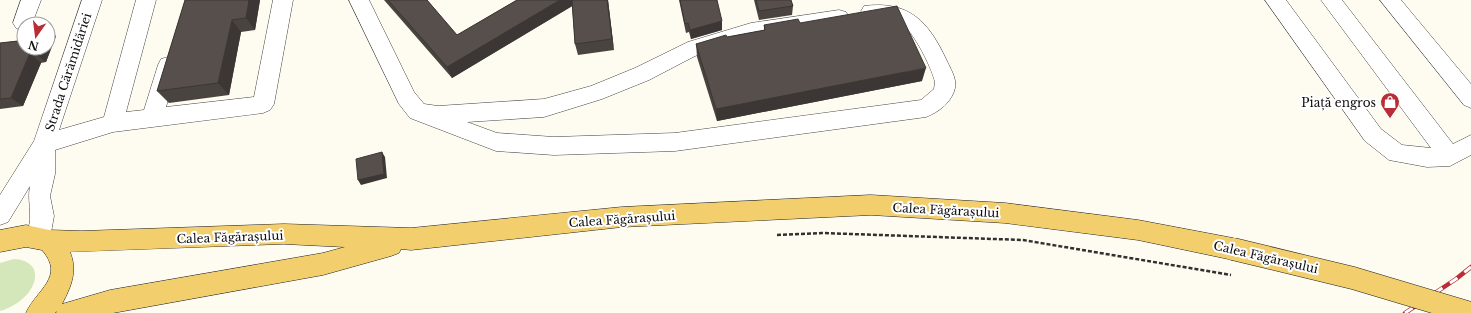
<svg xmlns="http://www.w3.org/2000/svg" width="1471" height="313" viewBox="0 0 1471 313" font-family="'Libre Baskerville',serif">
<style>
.green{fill:#d3e7bb}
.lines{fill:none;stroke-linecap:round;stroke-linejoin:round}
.minor-casing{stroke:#414141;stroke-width:1}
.major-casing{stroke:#1f1f1f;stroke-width:1}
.path{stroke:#303030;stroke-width:2.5;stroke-dasharray:4 2;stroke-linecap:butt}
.minor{fill:#fff;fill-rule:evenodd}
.major{fill:#f2ce6d;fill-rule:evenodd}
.rail-casing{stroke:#b82d36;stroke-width:4.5}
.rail{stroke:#fff;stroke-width:3;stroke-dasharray:9;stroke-linecap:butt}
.major-bridge-casing{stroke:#1f1f1f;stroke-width:23;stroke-linecap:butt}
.major-bridge{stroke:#f2ce6d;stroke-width:22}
.wall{fill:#4a4440}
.shaded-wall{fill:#3c3734}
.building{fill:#564f4b;stroke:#3c3734}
.labels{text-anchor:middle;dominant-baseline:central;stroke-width:4;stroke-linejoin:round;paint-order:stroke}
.street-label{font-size:12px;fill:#0e0e0e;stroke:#fff}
.poi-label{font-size:12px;fill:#0e0e0e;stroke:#fff;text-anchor:end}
</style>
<rect width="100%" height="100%" fill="#fefbf0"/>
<path class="green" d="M14,259c21,1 27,16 15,33 -7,9 -18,16 -29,19v-48z"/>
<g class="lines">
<g class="minor-casing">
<g id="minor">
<polygon points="21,0 41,0 32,24 24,24 23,31 16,28 13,23"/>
<path d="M82,0h20l-43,130 45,-13 32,-117h20l-30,112 18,-2 14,-45 3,-6 7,-2 7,2 3,6 -12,42 88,-10 19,-97h20l-19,104 -4,6 -7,3 -150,19 -58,18v24l-5,22 4,20 -4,22 -4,7 -8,4 -8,-4c-6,-12 1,-18 0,-30 0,-11 -2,-18 0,-29l-22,36 -8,3v-30l34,-54z"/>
<path d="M349,0h20l45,92 10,12 14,2 106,-7 47,-13 44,-18 53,-26 63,-19 88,-13 7,2 3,5 -3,5 -7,2 -88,15 -56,17 -46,24 -47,19 -58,18 -77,5 30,11 57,4 121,-4 246,-33 13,-11 1,-7c-4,-16 -24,-57 -40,-63 -10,-4 -21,0 -31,-3l-3,-5 3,-5c46,-6 65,17 82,53 4,9 11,19 9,29 -3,14 -16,24 -29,29l-251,34 -121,4 -58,-4 -86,-33 -11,-14z"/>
<polygon points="1265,0 1286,0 1381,129 1402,145 1431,148 1321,0 1342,0 1453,144 1471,135 1471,155 1450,166 1427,167 1389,160 1365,141"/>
<polygon points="1380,0 1401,0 1471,84 1471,108 1464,105"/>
</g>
</g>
<g class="major-casing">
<path id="major" d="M871,195l134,8 133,17 95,18 8,3 4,8 -4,8 -8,3 -95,-20 -133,-17 -134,-8 -249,12 -211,23 -10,-1 -2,4 -8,3 -68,19 -210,38h-57l1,-2 -2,2h-29c10,-23 40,-36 16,-63l-16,-3 -26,5v-22l26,-5 23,5 33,1 202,-7 127,4 211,-21zM284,244l61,3 -22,6 -213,37 -48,14c9,-17 16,-33 8,-52z"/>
</g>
<polyline class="path" points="777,235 822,233 1023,240 1231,275"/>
<use href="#minor" class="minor"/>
<use href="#major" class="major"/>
<g class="rail-casing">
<polyline id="rail" points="1405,313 1456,279 1471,267"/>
</g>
<use href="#rail" class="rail"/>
<g class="major-bridge-casing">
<polyline id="major-bridge" points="1233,249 1353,278 1470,313"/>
</g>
<use href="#major-bridge" class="major-bridge"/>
</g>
<g class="wall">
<polygon points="185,0 260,0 255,30 241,32 229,95 169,103 157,91"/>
<polygon points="384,0 427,0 457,35 517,0 608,0 614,50 578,55 575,44 572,6 452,78"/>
<polygon points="679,0 717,0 722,30 691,39 689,32 686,33"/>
<polygon points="754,0 791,0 793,6 792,15 759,20"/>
<polygon points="800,23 922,81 717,121 697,57 696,44 727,37 764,30 764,25"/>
<polygon points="56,36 46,62 41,63 23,106 0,109 0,43"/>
</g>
<g class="shaded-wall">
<polygon points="249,0 260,0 255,30 246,18"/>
<polygon points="560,0 573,0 574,5 452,78 447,67"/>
<polygon points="607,0 608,0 614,50 612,39"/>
<polygon points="232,20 241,32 229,95 218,83"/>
<polygon points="722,21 722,30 691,39 690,30"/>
<polygon points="48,29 56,36 46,62 35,53 37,48 48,48"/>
<polygon points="30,53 41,63 23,106 11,98"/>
<polygon points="926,68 922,81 717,121 716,109"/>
<polygon points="382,152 385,157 387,178 361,185 358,180"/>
</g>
<g class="building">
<polygon points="185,0 249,0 246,18 232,20 218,83 157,91"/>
<polygon points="388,0 427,0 457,35 517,0 560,0 447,67"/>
<polygon points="572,0 607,0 612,39 575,44"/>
<polygon points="680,0 717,0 722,21 690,30 688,23 685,24"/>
<polygon points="756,0 791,0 793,6 759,11"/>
<polygon points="897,6 926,68 716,109 696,44 726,35 727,37 765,30 764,25 798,19 800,23"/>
<polygon points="24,29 24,48 37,48 35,53 30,53 11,98 0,99 0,43 18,41"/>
<polygon points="382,152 384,174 358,180 356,159"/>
</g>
<defs>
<g id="shop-pin" transform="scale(1)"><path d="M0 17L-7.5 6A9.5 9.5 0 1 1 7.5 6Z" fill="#b82d36" stroke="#fff"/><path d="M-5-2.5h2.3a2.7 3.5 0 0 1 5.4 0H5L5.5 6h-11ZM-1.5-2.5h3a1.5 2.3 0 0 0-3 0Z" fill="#fff"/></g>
</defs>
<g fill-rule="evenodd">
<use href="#shop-pin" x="1390" y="102"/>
</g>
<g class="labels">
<g class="street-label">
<text transform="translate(68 72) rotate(-72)">Strada Cărămidăriei</text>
<text transform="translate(946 210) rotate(3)">Calea Făgărașului</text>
<text transform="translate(622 219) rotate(-4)">Calea Făgărașului</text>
<text transform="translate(230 237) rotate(-2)">Calea Făgărașului</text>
<text transform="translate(1266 257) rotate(13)">Calea Făgărașului</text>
</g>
<g class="poi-label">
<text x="1376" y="102">Piață engros</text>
</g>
</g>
<g transform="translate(36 36) rotate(194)"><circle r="19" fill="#ffffff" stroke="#9f9f9f"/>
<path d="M0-3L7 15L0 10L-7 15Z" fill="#b82d36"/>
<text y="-6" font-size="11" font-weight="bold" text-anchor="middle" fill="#0e0e0e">N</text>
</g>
</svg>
